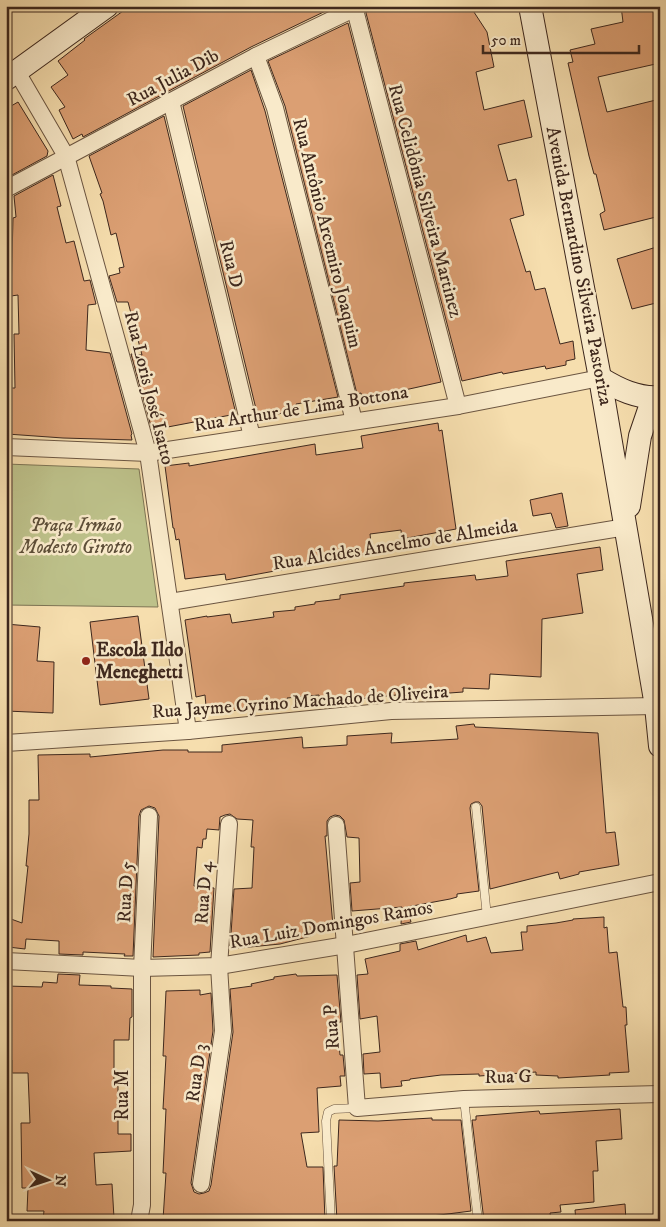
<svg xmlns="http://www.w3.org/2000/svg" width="666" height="1227" viewBox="0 0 666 1227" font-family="'IM FELL DW Pica',serif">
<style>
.green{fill:#bdc18a;stroke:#7d7454}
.building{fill:#db9f73;stroke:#3d271d}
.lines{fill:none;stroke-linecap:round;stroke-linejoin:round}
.lane-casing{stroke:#6b5541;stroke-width:9}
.street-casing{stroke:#6b5541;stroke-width:18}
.secondary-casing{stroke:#3d271d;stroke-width:24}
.lane{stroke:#f9eaca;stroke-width:8}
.street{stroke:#f9eaca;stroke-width:16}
.secondary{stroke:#f9eaca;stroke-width:22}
.poi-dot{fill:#8f2418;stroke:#f9eaca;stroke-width:2}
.labels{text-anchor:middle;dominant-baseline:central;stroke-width:5;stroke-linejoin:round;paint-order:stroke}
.street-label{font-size:19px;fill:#3d271d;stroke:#f9eaca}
.park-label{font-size:19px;font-style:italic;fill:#5d4e38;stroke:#f9eaca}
.poi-label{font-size:19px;font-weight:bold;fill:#3d271d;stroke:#f9eaca;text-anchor:start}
</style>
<rect width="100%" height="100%" fill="#f6deae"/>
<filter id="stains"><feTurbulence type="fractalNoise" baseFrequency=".004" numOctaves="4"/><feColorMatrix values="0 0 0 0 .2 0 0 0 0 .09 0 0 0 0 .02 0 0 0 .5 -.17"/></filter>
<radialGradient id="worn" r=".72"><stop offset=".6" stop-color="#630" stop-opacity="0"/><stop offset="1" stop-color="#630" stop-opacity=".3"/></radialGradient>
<polygon class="green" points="6,464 139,469 158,607 6,605"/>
<g class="building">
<polygon points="130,6 336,6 251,47 83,137 82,134 73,139 59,110 65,107 51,87 68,75 58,61 85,40 84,39"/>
<polygon points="370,6 470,6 487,32 494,67 476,72 484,110 524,100 532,137 498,145 508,181 516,179 524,215 510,219 526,272 530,271 535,290 545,288 560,344 573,341 575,359 566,361 566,365 546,369 545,366 503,374 502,372 462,381 366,13"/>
<polygon points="621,6 660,6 660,63 598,77 607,112 660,99 660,216 604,230 600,214 605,211 596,174 594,174 589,156 568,63 573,62 570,50 595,44 591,29 623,22"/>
<polygon points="348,23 441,382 382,395 382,393 362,397 361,393 357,394 285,106 268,61"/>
<polygon points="251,70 265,111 338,397 296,404 297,410 259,418 257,409 256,409 183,106"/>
<polygon points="18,102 48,151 47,156 12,175 11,172 6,174 6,109"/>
<polygon points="164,116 236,414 152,430 131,354 142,355 128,302 117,302 109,276 120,273 119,268 124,267 116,233 111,235 103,201 100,194 102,193 89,156"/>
<polygon points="53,175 61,206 57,207 66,243 74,241 84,281 90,280 96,304 88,305 86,350 110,353 132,434 131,435 132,440 63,438 7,434 9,405 7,405 8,388 15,388 14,334 19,334 18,295 11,296 13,218 16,217 14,196"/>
<polygon points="660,246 660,302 632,309 617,259"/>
<polygon points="438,423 439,431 442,430 456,529 402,539 401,530 370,534 372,553 226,580 225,574 185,579 179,539 176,540 174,528 173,528 165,466 189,463 189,466 315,444 316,455 363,448 361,436"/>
<polygon points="562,493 568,526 556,528 551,513 533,516 530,500"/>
<polygon points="600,547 603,570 577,574 583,613 542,619 541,677 490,674 489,689 463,688 463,692 436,694 435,691 320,703 319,695 287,698 288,704 267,706 267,708 214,712 214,704 206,706 205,695 196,697 185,620 207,616 207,617 230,614 232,623 274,617 273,612 295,610 295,607 315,604 315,602 340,599 340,595 404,586 404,583 475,575 476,580 508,576 506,561"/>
<polygon points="138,616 149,699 100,705 90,622"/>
<polygon points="6,624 40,627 37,661 54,662 53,713 6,711"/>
<polygon points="474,724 475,727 598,733 606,833 615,832 619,865 579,872 579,874 560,879 558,872 490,889 482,806 479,802 475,802 471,804 470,808 479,891 457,894 457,897 450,899 407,907 411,922 401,924 402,907 352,911 350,883 360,882 359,838 347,837 344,820 340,816 335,815 330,817 327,821 327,836 325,836 333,926 310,930 311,936 280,944 230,949 234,889 252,888 254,847 251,847 253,820 237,819 230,814 225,815 220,817 219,830 207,829 206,839 203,839 202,848 197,847 194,886 214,888 210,952 199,953 199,955 153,957 159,816 155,808 149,806 141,810 139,816 133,956 124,956 125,954 83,952 83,955 59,954 59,941 26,939 25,949 8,947 11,919 22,923 28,866 26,866 29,834 29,800 39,800 38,755 90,754 90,757 163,750 188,750 188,752 222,752 222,745 302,737 303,748 347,745 347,736 392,733 391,743 458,739 456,726"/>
<polygon points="604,917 604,928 607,927 609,953 617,952 623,1007 626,1007 627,1025 625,1025 629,1072 609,1073 610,1075 558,1078 558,1076 536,1075 536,1072 479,1076 479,1074 441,1075 410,1079 410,1080 401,1081 402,1086 381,1088 380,1073 364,1074 363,1054 380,1052 377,1016 360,1019 357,975 368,974 365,959 400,951 400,944 416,941 418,950 466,935 467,942 486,937 491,953 523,950 521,932 527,932 527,926 556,923 573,920 573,919"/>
<polygon points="58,974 80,975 79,985 111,986 111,988 132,989 132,1017 130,1018 129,1040 114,1040 114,1079 118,1079 118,1134 131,1134 131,1151 94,1153 96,1185 112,1184 114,1218 102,1218 102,1221 49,1221 49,1219 43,1219 44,1211 27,1211 28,1188 22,1188 21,1123 30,1123 28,1073 12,1073 12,1060 6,1061 6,986 42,987 43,982 57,983"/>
<polygon points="296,974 297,976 337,975 341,1022 337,1022 340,1055 343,1055 345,1076 340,1076 341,1086 317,1088 319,1132 301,1133 307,1167 323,1167 325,1221 163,1220 166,1173 163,1173 166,1109 163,1109 166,1056 163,1056 166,991 200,990 200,995 211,993 213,1031 191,1183 194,1192 199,1194 204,1193 209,1191 211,1185 233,1032 230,989 252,986 251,984 274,979 274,977"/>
<polygon points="620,1109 622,1139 596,1141 598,1171 593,1171 594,1202 560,1205 561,1212 550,1213 551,1221 484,1221 472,1120 476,1120 476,1116 539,1111 540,1114"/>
<polygon points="432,1118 432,1120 461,1120 471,1211 432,1216 432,1219 416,1221 337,1221 334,1166 337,1166 339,1120 378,1121"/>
<polygon points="625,1204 626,1221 576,1221 575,1210"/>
</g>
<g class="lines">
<g class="lane-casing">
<g id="lane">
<polyline points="476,807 487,917"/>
<polyline points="464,1099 478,1221"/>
<polyline points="331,1221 326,1121 328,1112 334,1109 357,1108"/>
</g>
</g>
<g class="street-casing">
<g id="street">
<polyline points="354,6 458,406"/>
<polyline points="256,56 275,108 354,421"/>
<polyline points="17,72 66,156 148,453 188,731"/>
<polyline points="171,101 252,437"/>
<polyline points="6,189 256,56 360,6"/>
<polyline points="6,447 148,453 458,406 600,378"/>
<polyline points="170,602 626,527"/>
<polyline points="6,743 188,731 391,711 656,706"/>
<polyline points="336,825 357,1108 464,1099 660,1094"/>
<polyline points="6,961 142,968 219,966 346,945 660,882"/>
<polyline points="201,1184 223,1031 219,966 229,824"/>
<polyline points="139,1221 142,1205 142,968 149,816"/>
</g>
</g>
<g class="secondary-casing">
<g id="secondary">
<polyline points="530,6 600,378 656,706 660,746"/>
<polyline points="6,79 107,6"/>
<path d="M600,378c18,11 38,21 60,19"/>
<polyline points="629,506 640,436 653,398"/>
</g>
</g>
<use href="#lane" class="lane"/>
<use href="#street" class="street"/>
<use href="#secondary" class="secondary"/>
</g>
<circle class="poi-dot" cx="86" cy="661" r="5"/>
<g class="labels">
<g class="street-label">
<text transform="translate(173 78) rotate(-28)">Rua Julia Dib</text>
<text transform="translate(425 201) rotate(75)">Rua Celidônia Silveira Martinez</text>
<text transform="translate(327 233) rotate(76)">Rua Antônio Arcemiro Joaquim</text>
<text transform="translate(231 264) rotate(76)">Rua D</text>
<text transform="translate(579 266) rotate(79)">Avenida Bernardino Silveira Pastoriza</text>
<text transform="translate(149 388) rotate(76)">Rua Loris José Isatto</text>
<text transform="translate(301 409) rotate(-9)">Rua Arthur de Lima Bottona</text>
<text transform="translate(395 545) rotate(-9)">Rua Alcides Ancelmo de Almeida</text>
<text transform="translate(300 702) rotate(-4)">Rua Jayme Cyrino Machado de Oliveira</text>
<text transform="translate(126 892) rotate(-87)">Rua D 5</text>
<text transform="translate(204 893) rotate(-86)">Rua D 4</text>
<text transform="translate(331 925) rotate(-10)">Rua Luiz Domingos Ramos</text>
<text transform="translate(332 1027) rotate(-94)">Rua P</text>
<text transform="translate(197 1073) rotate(-82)">Rua D 3</text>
<text transform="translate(508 1077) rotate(-1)">Rua G</text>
<text transform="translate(122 1095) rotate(-90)">Rua M</text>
</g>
<g class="park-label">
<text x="76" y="525">Praça Irmão<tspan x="76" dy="22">Modesto Girotto</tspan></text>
</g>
<g class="poi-label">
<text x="96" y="650">Escola Ildo<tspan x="96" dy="22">Meneghetti</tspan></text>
</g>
</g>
<rect width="666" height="1227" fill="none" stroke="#f6deae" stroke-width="25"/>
<rect x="8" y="8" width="651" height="1212" fill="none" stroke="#3d271d" stroke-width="2.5"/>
<rect x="12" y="12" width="641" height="1202" fill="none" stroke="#3d271d"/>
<g transform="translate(48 1180) rotate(93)" stroke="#f9eaca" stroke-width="4" paint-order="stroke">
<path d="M0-4L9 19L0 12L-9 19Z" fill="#3d271d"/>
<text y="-8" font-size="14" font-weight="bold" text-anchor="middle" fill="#3d271d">N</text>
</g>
<path d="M483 45v8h156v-8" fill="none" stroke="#3d271d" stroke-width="2.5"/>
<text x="491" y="45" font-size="15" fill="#3d271d" stroke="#f9eaca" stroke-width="4" paint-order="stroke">50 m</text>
<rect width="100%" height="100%" filter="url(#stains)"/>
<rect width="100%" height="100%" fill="url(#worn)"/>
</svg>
